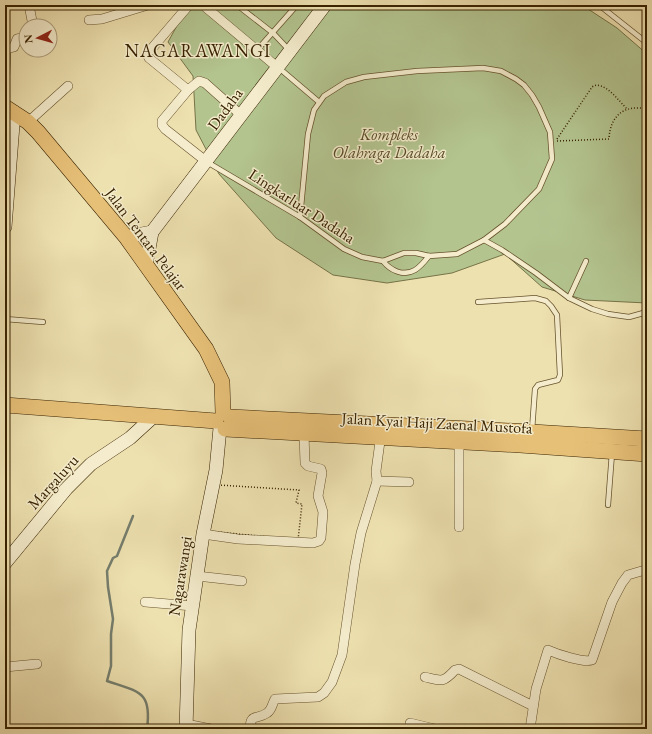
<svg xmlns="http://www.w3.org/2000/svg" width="652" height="734" viewBox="0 0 652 734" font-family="'EB Garamond',serif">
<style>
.green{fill:#b3c48f;stroke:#767348}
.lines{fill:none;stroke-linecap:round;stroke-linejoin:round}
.stream{stroke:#757e6d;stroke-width:2.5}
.lane-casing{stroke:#66522c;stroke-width:6}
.street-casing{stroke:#66522c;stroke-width:10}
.secondary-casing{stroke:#382200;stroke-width:14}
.primary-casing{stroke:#382200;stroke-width:16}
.path{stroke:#382200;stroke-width:1.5;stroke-dasharray:1 2;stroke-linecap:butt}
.lane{stroke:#f4eccc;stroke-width:4.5}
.street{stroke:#f4eccc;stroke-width:9}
.secondary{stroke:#f4eccc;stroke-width:13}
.primary{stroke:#e7c078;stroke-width:15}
.labels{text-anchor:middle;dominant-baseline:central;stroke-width:3;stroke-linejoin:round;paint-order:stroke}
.street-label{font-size:16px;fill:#382200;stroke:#f4eccc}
.park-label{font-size:16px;font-style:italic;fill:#574a24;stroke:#f4eccc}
.quarter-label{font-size:18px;letter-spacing:1px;fill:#382200;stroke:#f4eccc}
</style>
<rect width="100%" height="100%" fill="#eee1b0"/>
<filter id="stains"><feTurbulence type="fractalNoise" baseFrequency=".005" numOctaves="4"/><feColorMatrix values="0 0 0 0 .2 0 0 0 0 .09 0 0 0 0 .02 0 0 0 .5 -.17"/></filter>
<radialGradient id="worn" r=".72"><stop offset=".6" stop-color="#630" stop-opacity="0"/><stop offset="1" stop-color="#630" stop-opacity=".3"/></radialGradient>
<polygon class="green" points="183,5 582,5 617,28 647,54 647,303 585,300 542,287 505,254 452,273 387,283 333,275 276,238 219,174 196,130 193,76 168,42 185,11"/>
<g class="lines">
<path class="stream" d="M133,516l-16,40 -4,2 -6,13 1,16 5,32 -2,15v32l-4,15c32,11 45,10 40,48"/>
<g class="lane-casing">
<g id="lane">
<polyline points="237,5 273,33 289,50"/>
<polyline points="599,5 647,43"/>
<polyline points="258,49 297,5"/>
<polyline points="279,68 319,102"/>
<polyline points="207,162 300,217 344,249 362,257 383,261 404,253 416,253 429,256 457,254 484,240 502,250 536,273 569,298 592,309 608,314 629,317 647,312"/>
<polyline points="300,217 308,134 314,110 324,96 346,82 364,77 417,71 483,68 501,71 516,79 524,85 532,95 539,107 550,132 552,159 539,189 505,224 484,240"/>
<path d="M383,261c7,9 20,16 32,9 5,-3 10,-9 14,-14"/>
<polyline points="569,298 586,261"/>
<polyline points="478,302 535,298 546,301 551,306 557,315 560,375 558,380 538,385 535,389 532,430"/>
<polyline points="5,319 43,322"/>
<polyline points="608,505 612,453"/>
</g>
</g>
<g class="street-casing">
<g id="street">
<polyline points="29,5 33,26"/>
<polyline points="203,5 277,67"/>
<polyline points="89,20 102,19 148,5"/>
<polyline points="5,76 6,49 14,47 17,39 26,37"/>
<polyline points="188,90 149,58 147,54 189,5"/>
<polyline points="28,122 68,86"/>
<polyline points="207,162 165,129 162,125 162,121 188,90 199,81 205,83 241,115"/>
<polyline points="459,442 459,527"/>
<polyline points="377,481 409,482"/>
<polyline points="203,534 238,539 313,543 319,541 321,538 323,512 318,496 322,473 321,469 308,466 305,463 304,434"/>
<polyline points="197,576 242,581"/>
<polyline points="145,602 193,606"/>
<polyline points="5,667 37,664"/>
<path d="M425,677c17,4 18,6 30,-7l4,-1 74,37"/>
<polyline points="410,723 435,729"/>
<polyline points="186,724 211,729"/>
<path d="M250,729c0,-16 7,-9 17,-16 5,-3 5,-9 8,-14l43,-2 6,-4 8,-11 10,-27 13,-91 6,-31 16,-52 -1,-10 5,-37"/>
<path d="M530,729l6,-40 12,-39c9,4 35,13 44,10l20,-58 10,-19 6,-8 17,-5 2,-2"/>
</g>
</g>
<g class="secondary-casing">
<g id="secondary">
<polyline points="5,227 14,112"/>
<polyline points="126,237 152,232"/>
<polyline points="146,265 152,232 325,5"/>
<polyline points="5,563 66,489 91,464 130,438 153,417"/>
<polyline points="186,729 189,630 203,534 216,470 220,428"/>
</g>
</g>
<g class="primary-casing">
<g id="primary">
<polyline points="5,107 28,122 38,132 126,237 206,349 222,382 223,413"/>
<polyline points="5,405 216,421"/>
<polyline points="230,417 532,432 647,439"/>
<polyline points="225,429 520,445 647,454"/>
</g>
</g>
<g class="path">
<path d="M557,139l35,-52c11,-8 27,14 35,22"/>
<path d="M557,141l52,-2c1,-23 15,-35 38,-30"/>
<polygon points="218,485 299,490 296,503 302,504 298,540 208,531"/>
</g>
<use href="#lane" class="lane"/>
<use href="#street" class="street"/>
<use href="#secondary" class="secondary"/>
<use href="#primary" class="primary"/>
</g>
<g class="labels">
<g class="street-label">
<text transform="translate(225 109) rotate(-54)">Dadaha</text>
<text transform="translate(302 206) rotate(33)">Lingkarluar Dadaha</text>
<text transform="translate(146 239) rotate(53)">Jalan Tentara Pelajar</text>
<text transform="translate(437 423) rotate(3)">Jalan Kyai Haji Zaenal Mustofa</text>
<text transform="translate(53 482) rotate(-48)">Margaluyu</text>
<text transform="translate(180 576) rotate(-81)">Nagarawangi</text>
</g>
<g class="park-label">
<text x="389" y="134">Kompleks<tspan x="389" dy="18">Olahraga Dadaha</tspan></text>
</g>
<g class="quarter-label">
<text x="198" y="50">NAGARAWANGI</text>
</g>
</g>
<rect width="652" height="734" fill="none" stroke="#eee1b0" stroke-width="20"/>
<rect x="6" y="6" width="640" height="722" fill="none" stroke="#382200" stroke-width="2"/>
<rect x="10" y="10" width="632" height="714" fill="none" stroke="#382200"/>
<g transform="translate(38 38) rotate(264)"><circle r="19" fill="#f4eccc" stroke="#a99b7a"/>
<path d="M0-3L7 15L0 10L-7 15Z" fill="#8f2418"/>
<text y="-6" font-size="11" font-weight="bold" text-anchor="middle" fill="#382200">N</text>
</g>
<rect width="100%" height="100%" filter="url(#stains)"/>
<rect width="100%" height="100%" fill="url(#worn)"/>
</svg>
